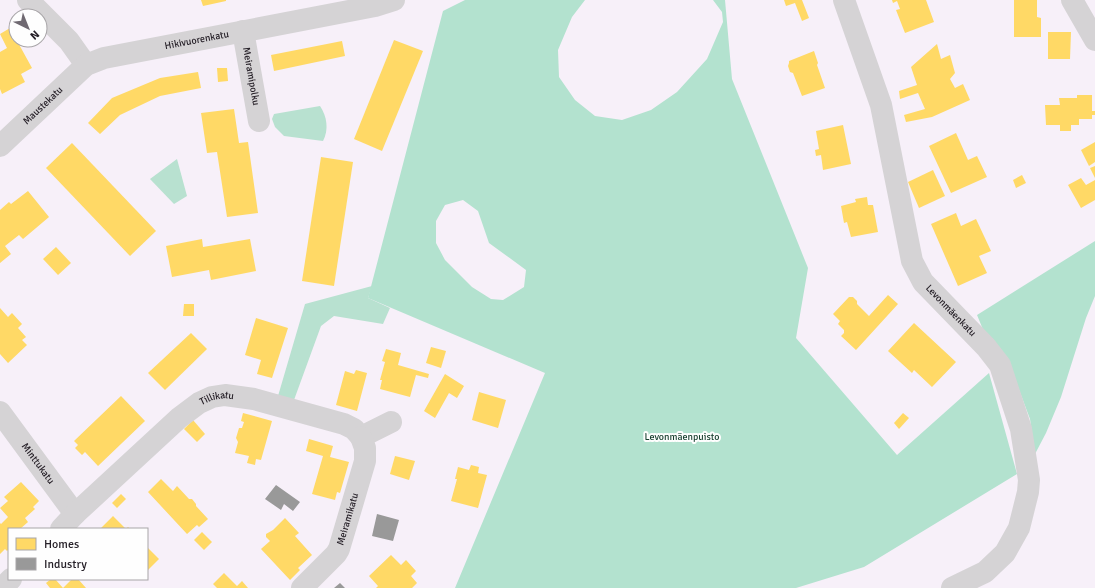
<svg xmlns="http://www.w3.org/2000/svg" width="1095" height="588" viewBox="0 0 1095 588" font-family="Signika,sans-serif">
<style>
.green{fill:#b8e1d0}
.forest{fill:#b3e2cf;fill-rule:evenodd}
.homes{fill:#ffd966}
.industry{fill:#999}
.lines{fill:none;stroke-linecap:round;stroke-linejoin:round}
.minor{stroke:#d5d3d5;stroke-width:22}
.labels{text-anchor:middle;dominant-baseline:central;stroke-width:4;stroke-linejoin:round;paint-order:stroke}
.street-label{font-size:10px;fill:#262028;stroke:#fefefe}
.park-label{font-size:10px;fill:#163e2d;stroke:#fefefe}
</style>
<rect width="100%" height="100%" fill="#f7f0f9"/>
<g class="green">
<path d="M320,106c7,10 9,24 3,35l-39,-5 -9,-9 -3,-8 2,-5z"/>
<polygon points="177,159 187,196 174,204 150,179"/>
<polygon points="372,286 368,298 390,308 383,324 334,316 321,326 294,400 278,396 305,304"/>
</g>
<g class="forest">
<path d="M465,0h120l-13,17 -14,33 1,27 16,23 20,16 27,4 29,-10 26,-18 30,-33 16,-37 -1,-10 -9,-12h12l7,79 76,189 -12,70 101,117 92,-82 28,101 -153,93 -68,21h-341l90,-215 -177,-75 75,-287zM463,200l15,11 11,32 37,27 -2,17 -21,13 -12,-1 -19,-12 -27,-27 -9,-17v-22l9,-16z"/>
<polygon points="1095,241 1095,296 1086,318 1061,397 1046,433 1035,454 1030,419 1009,363 984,332 977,315"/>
</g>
<g class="homes">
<polygon points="201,0 226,0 226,1 203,6"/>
<polygon points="784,0 802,0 809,18 802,21 795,3 786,6"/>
<polygon points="892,0 926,0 934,22 905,33 896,10 900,9 897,1 893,3"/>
<polygon points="1014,0 1037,0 1037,17 1041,18 1041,37 1014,37"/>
<polygon points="10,28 32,68 21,74 25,82 2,94 0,89 0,52 7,48 0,34"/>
<polygon points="1048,32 1071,32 1070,59 1048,59"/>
<polygon points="394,40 423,51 382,151 354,139"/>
<polygon points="342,41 345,56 274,71 271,55"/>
<polygon points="937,44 941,59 950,55 955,73 950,79 955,88 963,84 970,100 932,117 906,122 904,115 925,109 918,93 900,99 899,91 917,85 911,67"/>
<polygon points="814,51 818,63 817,65 825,88 802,96 793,73 790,72 788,66 789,63 789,61"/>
<polygon points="217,68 227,68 228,81 218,82"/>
<polygon points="198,72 201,88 160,96 120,115 100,134 88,123 112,98 160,78"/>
<polygon points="1077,95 1092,95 1092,111 1095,111 1095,115 1092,115 1092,119 1079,119 1079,125 1071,125 1071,131 1060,131 1060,125 1046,125 1045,105 1060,105 1059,98 1077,98"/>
<polygon points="234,109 239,143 248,142 258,213 227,217 217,152 207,153 201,113"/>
<polygon points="843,125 851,164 823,170 821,155 816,156 815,150 819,149 816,131"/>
<polygon points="956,133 968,160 977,156 987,177 951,193 929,146"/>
<polygon points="1095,142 1095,162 1089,166 1081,150"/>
<polygon points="72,143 156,231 130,256 46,168"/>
<polygon points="321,157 353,162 334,286 302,281"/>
<polygon points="1095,166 1095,178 1090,168"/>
<polygon points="933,170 945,196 919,208 908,182"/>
<polygon points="1022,175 1026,183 1016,188 1013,180"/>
<polygon points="1081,178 1086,185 1095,180 1095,200 1081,208 1068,185"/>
<polygon points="28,191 49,217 23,239 19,235 5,246 11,254 0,263 0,210 9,202 11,204"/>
<polygon points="867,197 868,205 873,205 878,232 851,237 847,222 844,223 841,206 856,202 855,199"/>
<polygon points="956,213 961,226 976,219 991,251 979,256 987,273 958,286 931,224"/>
<polygon points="202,239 203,247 250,239 256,271 211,280 209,270 172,277 166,246"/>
<polygon points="56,247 71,263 58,275 43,259"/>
<polygon points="888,295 898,304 856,350 841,336 844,333 844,330 838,324 840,321 833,314 849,297 853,297 857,301 857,304 869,316"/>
<polygon points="184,304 194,304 194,316 183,316"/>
<polygon points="0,308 8,317 12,313 22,324 18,328 26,337 22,340 27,345 8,363 0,354"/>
<polygon points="256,318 288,328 272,378 257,374 261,360 245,355"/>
<polygon points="914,323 956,362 932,387 914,370 912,373 888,351"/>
<polygon points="191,333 207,349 165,390 148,373"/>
<polygon points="431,347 446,351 441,368 426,363"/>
<polygon points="386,349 401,353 398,365 429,374 428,378 416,375 410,397 380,389 382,380 380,380 385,362 382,361"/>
<polygon points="356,370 367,373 357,411 336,405 345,371 354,374"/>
<polygon points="445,374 464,386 457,398 449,393 435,418 424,411"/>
<polygon points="479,392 506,400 498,428 472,420"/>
<polygon points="121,396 145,421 98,466 85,452 82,455 75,448 78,445 74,441"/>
<polygon points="243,413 272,421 261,460 256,459 255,465 247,463 249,456 235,453 238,442 236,438 239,428 242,428 244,422 241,421"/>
<polygon points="903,413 909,418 899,429 894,423"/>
<polygon points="193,420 205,434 197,442 184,429"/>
<polygon points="309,439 333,446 330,457 349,462 340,493 337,492 335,500 312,494 323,456 306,451"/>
<polygon points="395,456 415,461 409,480 390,474"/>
<polygon points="471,465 479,467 478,473 487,475 478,508 451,501 457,479 455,479 458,467 469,470"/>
<polygon points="161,479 173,491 177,486 189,499 192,499 196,504 196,506 208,519 199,527 197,525 187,534 148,492"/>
<polygon points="21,482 39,501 33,507 35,509 25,518 28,522 20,529 9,529 9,549 7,551 5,549 0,554 0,523 1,524 8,517 0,508 8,501 4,497"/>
<polygon points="121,494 126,499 117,508 112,503"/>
<polygon points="113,516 126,529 128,527 130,529 101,529 101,528"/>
<polygon points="285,518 299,533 295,536 312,555 298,568 300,570 290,580 261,549 270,541 266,537 266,534 273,530"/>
<polygon points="202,532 212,542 204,550 194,540"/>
<polygon points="147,547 159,559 147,571"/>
<polygon points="391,555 401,565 406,560 416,571 411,576 417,583 412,588 376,588 378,586 369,576"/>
<polygon points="224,573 237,586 242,581 248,588 217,588 213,584"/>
<polygon points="51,579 55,579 63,588 72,579 78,579 86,588 50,588 46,583"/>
</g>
<g class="industry">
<polygon points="276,485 300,502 293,511 284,504 281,510 265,499"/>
<polygon points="377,514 399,520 393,541 372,536"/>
<polygon points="340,583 345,588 334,588"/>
</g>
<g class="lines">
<g class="minor">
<polyline points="28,0 69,41 86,65"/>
<path id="s1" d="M844,0l37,105 31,156 11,21 63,65 14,18 21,64 8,51 -1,12 -9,36 -14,25 -20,19 -33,16"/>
<polyline points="1072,0 1095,40"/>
<path id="s2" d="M243,31l16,90"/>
<path id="s3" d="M0,146l86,-81 18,-7 271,-52 19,-6"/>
<path id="s4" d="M0,412l75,102"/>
<path id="s5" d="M61,529l14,-15 104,-96 20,-15 13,-6 13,-2 29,4 90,25 10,5 7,8 30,-15"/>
<polyline points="2,588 11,579"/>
<path id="s6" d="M302,588l34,-34 3,-5 26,-88v-13l-4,-11"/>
</g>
</g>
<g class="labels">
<g class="street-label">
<text stroke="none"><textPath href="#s3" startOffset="232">Hikivuorenkatu</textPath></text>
<text stroke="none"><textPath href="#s2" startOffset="46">Meiramipolku</textPath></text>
<text stroke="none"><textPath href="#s3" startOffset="59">Maustekatu</textPath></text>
<text stroke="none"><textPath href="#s1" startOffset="334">Levonmäenkatu</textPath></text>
<text stroke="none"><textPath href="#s5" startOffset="206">Tillikatu</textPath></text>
<text stroke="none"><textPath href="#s4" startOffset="64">Minttukatu</textPath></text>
<text stroke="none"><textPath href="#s6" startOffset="85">Meiramikatu</textPath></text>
</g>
<g class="park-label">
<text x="682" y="437">Levonmäenpuisto</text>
</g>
</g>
<rect x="8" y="528" width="140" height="52" fill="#fefefe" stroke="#a8a5a8"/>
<rect x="16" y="538" width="20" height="12" fill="#ffd966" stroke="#a8a5a8"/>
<text x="44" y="548" font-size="12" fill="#262028">Homes</text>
<rect x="16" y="558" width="20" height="12" fill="#999999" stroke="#a8a5a8"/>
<text x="44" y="568" font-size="12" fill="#262028">Industry</text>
<g transform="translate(28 28) rotate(137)"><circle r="19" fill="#fefefe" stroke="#a8a5a8"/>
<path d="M0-3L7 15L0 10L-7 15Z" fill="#6f6971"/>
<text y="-6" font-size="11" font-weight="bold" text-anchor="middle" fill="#262028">N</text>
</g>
</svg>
